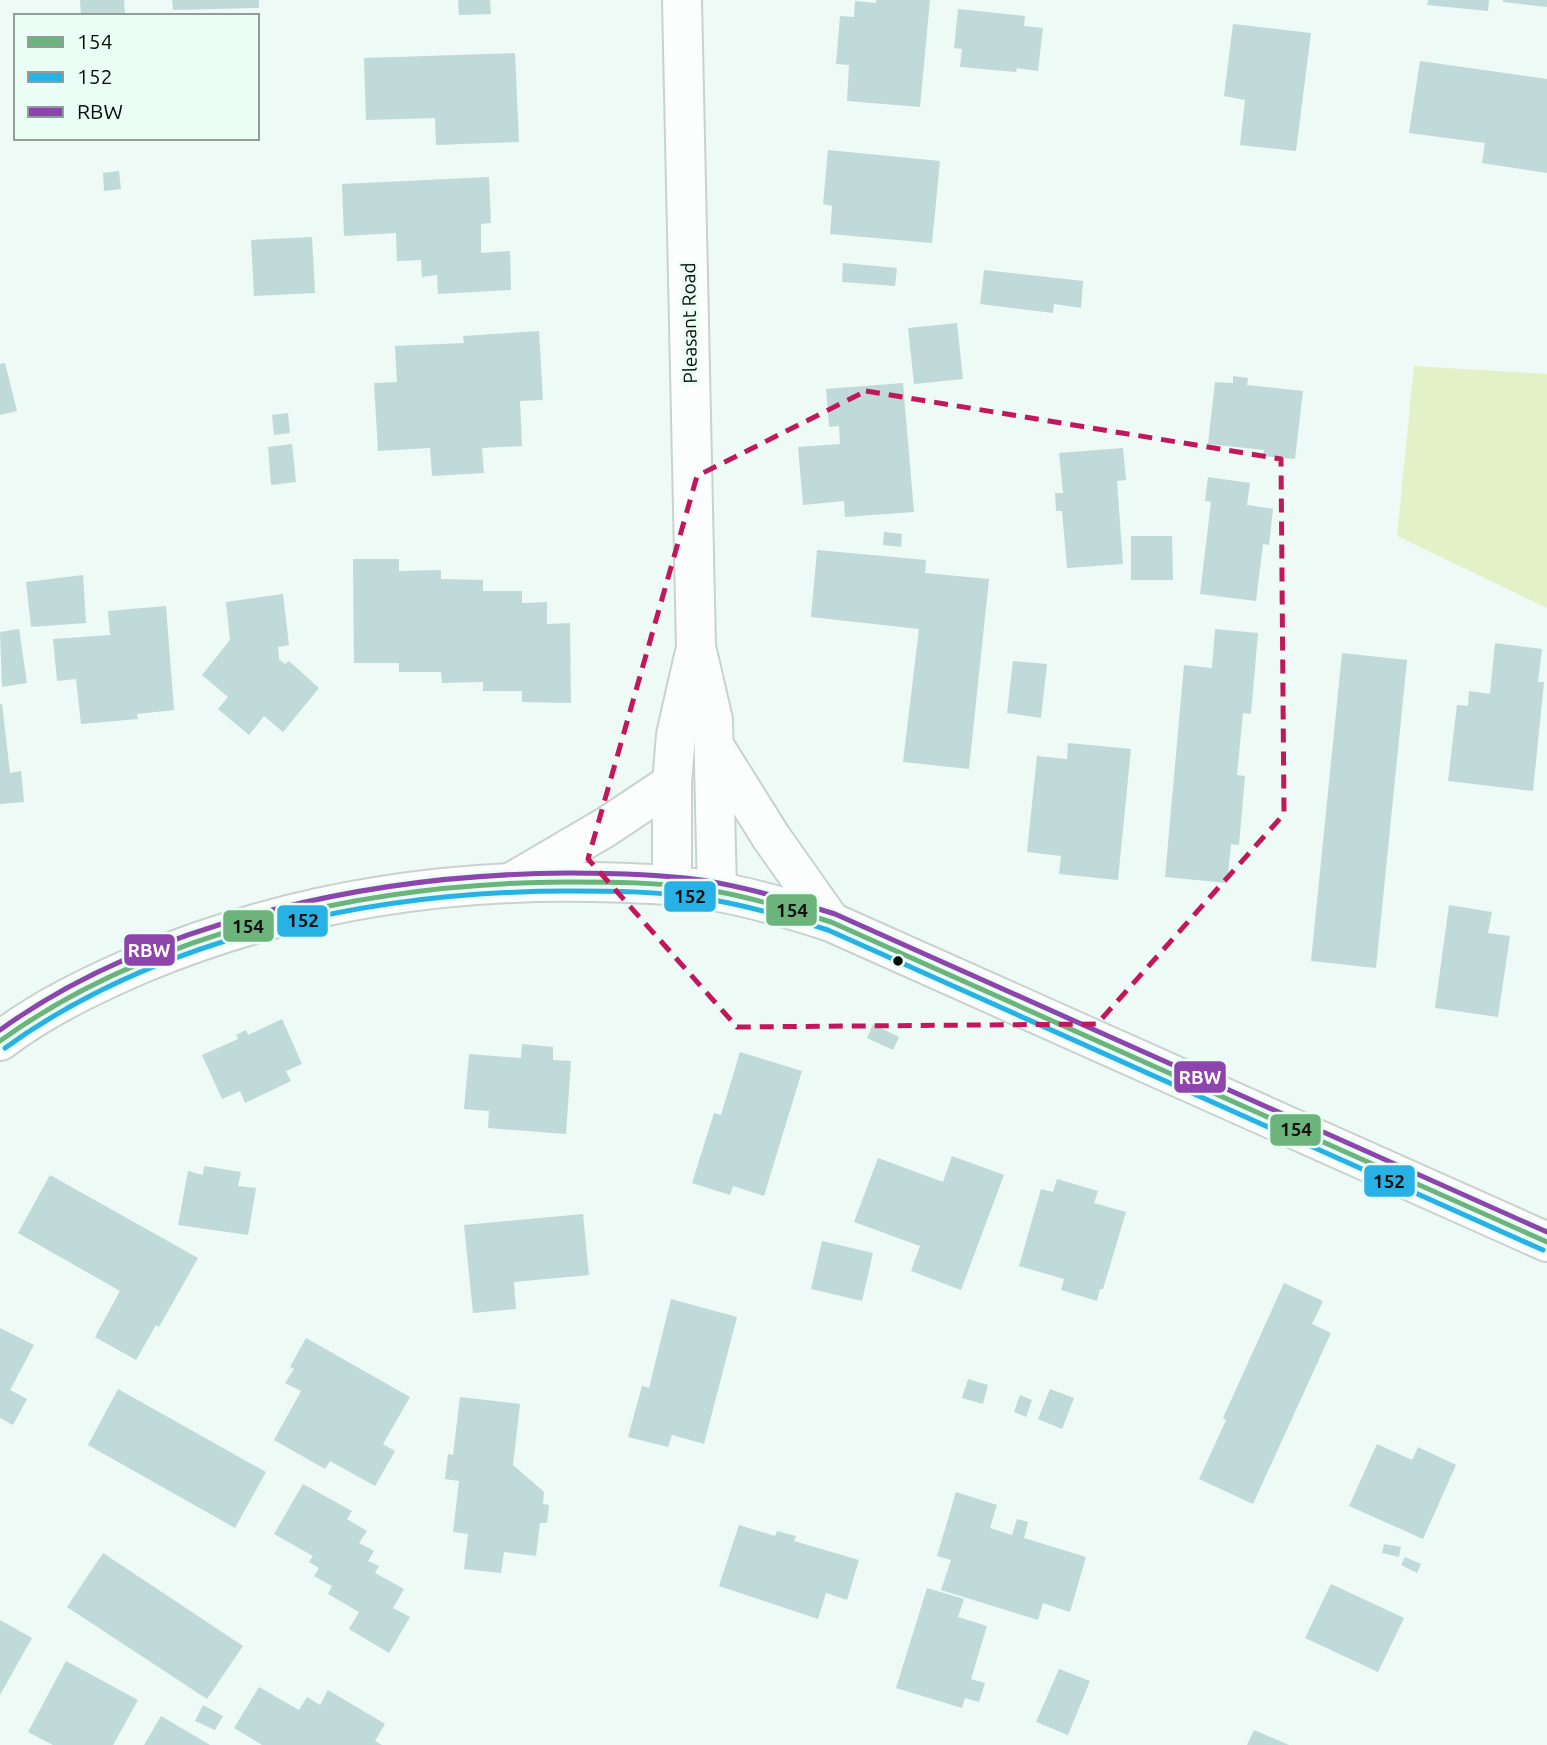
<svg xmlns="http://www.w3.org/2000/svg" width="1547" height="1745" viewBox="0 0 1547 1745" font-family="Ubuntu,sans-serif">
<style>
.green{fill:#e3f2c6}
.building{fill:#bfdad8}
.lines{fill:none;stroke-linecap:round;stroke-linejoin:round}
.secondary-casing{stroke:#c8d2ce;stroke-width:42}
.secondary{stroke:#fcfefe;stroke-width:38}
.bus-1-casing{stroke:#eafef6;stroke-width:10}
.bus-2-casing{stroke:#eafef6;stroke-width:10}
.bus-3-casing{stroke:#eafef6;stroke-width:10}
.bus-1{stroke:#6cb47b;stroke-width:5}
.bus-2{stroke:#28b1e5;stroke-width:5}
.bus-3{stroke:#8e44ad;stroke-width:5}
.marked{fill:none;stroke:#c2185b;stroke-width:5;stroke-dasharray:14 9;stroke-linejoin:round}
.bus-dot{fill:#060e0b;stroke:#eafef6;stroke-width:2.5}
.labels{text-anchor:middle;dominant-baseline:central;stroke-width:6;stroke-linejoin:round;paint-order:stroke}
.street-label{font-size:19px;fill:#060e0b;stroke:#eafef6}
.line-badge{stroke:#eafef6;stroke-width:2.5}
.badge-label{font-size:19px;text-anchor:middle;font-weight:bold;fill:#fff}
.pale-badge-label{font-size:19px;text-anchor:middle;font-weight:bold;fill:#111}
</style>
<rect width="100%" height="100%" fill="#eefaf5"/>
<polygon class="green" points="1414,366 1547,374 1547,608 1397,536"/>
<g class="building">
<polygon points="80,0 124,0 125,16 81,16"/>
<polygon points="172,0 259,0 259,8 173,10"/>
<polygon points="458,0 490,0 491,14 459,15"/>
<polygon points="876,0 930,0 920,107 847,101 849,65 836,64 840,16 854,17 855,1 876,3"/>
<polygon points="1428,0 1489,0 1488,11 1427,5"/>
<polygon points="1503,0 1547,0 1547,7 1503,2"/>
<polygon points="958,9 1025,16 1024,26 1043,28 1038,71 1017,68 1016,72 960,67 962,49 954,48"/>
<polygon points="1233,24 1311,33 1296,151 1240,145 1245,100 1224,96"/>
<polygon points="515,53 519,142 436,145 435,118 366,120 364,58"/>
<polygon points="1420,61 1547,79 1547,173 1482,163 1485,143 1409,133"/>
<polygon points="828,150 940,161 932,243 830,234 832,206 823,204"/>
<polygon points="119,171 121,189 104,191 103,173"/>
<polygon points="489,177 491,223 481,224 481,253 510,251 511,290 438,294 437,275 422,277 421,260 397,261 396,233 344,236 342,184"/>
<polygon points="312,237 315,293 254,296 251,240"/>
<polygon points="843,263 897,268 895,286 842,282"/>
<polygon points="984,270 1083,281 1081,308 1054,304 1053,313 980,304"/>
<polygon points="957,323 963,379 914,384 908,328"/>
<polygon points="539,331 543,400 520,401 522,446 482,448 484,473 432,476 430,448 378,451 374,383 397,382 395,346 464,343 463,336"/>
<polygon points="5,363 17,411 0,415 0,364"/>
<polygon points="1233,376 1248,378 1247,385 1303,391 1295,459 1263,456 1264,450 1208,444 1215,382 1233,383"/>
<polygon points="903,383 914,512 845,517 844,501 803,505 798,447 840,444 839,426 829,427 826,389"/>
<polygon points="288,413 290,433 274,435 272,415"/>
<polygon points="292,444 296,482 271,485 268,447"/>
<polygon points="1123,448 1126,480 1117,481 1123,564 1067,568 1062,511 1056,511 1055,493 1063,493 1059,453"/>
<polygon points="1208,477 1250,483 1247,505 1273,509 1269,545 1263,544 1256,601 1200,594 1211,502 1205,501"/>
<polygon points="884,532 902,534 901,547 883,545"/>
<polygon points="1131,536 1172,536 1173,580 1131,580"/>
<polygon points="817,550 926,560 925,573 989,579 969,769 903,762 919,629 811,617"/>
<polygon points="353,559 399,559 399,571 441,570 441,579 483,580 483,591 522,591 522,603 547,602 547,624 570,623 571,703 522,702 522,691 483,691 483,682 442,683 441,672 399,672 399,663 354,663"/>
<polygon points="83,575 86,623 31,627 26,582"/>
<polygon points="283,594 289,645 278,647 279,659 285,664 289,661 319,688 283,732 264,716 249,735 218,709 228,697 202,675 230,640 226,602"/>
<polygon points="166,606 174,710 137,714 138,719 81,724 76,679 57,681 53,639 110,635 108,611"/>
<polygon points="19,629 27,683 2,687 0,632"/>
<polygon points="1215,629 1258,633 1251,714 1243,713 1237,775 1245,776 1239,845 1231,844 1227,883 1165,877 1184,665 1212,668"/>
<polygon points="1495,643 1542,649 1538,682 1544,682 1533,791 1448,781 1457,705 1468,706 1469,691 1490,694"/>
<polygon points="1342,653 1407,660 1376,968 1311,961"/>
<polygon points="1013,661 1047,664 1041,718 1007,713"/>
<polygon points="0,704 2,704 10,773 21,771 24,802 0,804"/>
<polygon points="1068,743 1131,749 1118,880 1059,874 1061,856 1027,852 1037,756 1067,759"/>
<polygon points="1449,905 1492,912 1488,933 1510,936 1498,1017 1435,1008"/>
<polygon points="282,1019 302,1064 286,1071 291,1081 245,1103 240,1091 222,1099 202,1055 238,1039 236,1035 246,1030 248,1035"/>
<polygon points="873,1024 899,1037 893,1050 867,1038"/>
<polygon points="522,1044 553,1047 553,1060 571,1061 566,1134 488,1128 489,1111 464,1109 469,1054 521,1058"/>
<polygon points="740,1052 802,1071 764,1196 733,1186 730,1195 692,1183 714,1113 721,1115"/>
<polygon points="952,1156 1004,1175 961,1290 911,1271 920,1246 854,1222 878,1158 943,1182"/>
<polygon points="204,1166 241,1172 238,1186 256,1188 248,1235 178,1225 188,1171 203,1175"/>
<polygon points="50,1175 198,1258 159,1327 156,1325 136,1360 95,1337 120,1291 18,1233"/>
<polygon points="1057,1179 1098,1191 1094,1203 1126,1212 1103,1289 1100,1289 1097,1301 1061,1290 1064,1279 1019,1266 1041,1189 1053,1192"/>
<polygon points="583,1214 589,1275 514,1282 516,1309 473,1313 464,1225"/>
<polygon points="822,1241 873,1253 862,1301 811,1289"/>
<polygon points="1284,1283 1323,1301 1312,1324 1331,1333 1253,1504 1199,1479 1226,1420 1223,1418"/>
<polygon points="671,1299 737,1317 704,1444 672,1435 668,1447 628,1437 642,1386 649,1388"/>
<polygon points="0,1328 34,1345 10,1390 27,1399 13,1425 0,1418"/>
<polygon points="306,1338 410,1397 383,1444 395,1451 375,1486 330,1461 325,1469 274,1440 301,1391 285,1383 294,1369 290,1367"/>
<polygon points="968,1379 988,1385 983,1404 962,1398"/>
<polygon points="118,1389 266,1472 235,1528 88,1445"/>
<polygon points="1050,1389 1074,1398 1062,1429 1038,1419"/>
<polygon points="1020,1395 1032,1400 1026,1417 1014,1412"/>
<polygon points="460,1397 520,1404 513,1465 544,1492 543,1504 549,1505 547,1523 540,1523 536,1556 504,1552 501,1573 464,1569 468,1534 453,1532 459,1481 445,1479 448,1454 453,1455"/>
<polygon points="1377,1444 1412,1460 1418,1447 1456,1465 1423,1539 1349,1506"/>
<polygon points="303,1484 352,1511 347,1519 367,1531 359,1543 374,1551 368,1561 379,1566 375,1573 404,1589 393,1608 410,1617 389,1653 349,1629 359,1612 328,1594 332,1586 314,1576 319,1568 309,1562 313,1556 274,1534"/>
<polygon points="956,1492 997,1505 990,1528 1012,1535 1017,1519 1028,1522 1024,1538 1086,1557 1070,1612 1043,1603 1038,1620 941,1590 951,1560 937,1556"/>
<polygon points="739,1525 775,1536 777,1531 796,1536 794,1541 859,1560 847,1600 826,1593 818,1619 719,1586"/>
<polygon points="1384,1544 1401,1547 1399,1557 1382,1553"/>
<polygon points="103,1553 243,1646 207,1699 67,1607"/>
<polygon points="1405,1557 1421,1564 1417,1573 1401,1565"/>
<polygon points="1331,1584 1404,1618 1378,1672 1305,1638"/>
<polygon points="927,1588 964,1599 958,1617 987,1626 971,1679 985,1683 979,1702 965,1698 962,1708 896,1688"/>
<polygon points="0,1620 32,1638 0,1695"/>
<polygon points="66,1661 138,1700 113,1745 53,1745 28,1732"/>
<polygon points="1059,1669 1090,1681 1068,1735 1036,1722"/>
<polygon points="259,1687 299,1710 307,1697 320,1705 328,1690 385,1724 375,1741 382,1745 262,1745 234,1728"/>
<polygon points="203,1705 223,1716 215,1730 195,1721"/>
<polygon points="161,1716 210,1745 144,1745"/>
<polygon points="1254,1730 1289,1745 1247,1745"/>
</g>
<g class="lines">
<g class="secondary-casing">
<g id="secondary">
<polyline points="682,0 696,647 713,720 717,891"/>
<polyline points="716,749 771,837 831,922"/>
<polyline points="512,882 606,827 672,783"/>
<polyline points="672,886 672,783 676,735 694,656"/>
<path d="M0,1041c42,-32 90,-55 138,-76 145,-61 298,-86 455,-83 42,1 85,2 126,10 39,7 75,18 112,30l716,320"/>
</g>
</g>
<use href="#secondary" class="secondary"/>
<g class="bus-1-casing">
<path id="bus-1" d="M0,1041c157,-113 376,-158 566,-159 46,0 92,0 137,7 44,7 86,20 128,33l716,320"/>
</g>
<g class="bus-2-casing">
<path id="bus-2" d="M5,1048c156,-113 373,-157 563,-157 44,0 88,0 132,7 43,6 86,19 128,32l715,320"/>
</g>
<g class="bus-3-casing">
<path id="bus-3" d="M0,1030c155,-112 381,-156 569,-157 44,0 88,1 132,7 46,7 90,20 134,34l712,318"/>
</g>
<use href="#bus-1" class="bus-1"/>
<use href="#bus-2" class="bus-2"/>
<use href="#bus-3" class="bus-3"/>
</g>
<path class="marked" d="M866,391l415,68 3,355 -187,210 -360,3 -149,-168 109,-383z"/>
<circle class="bus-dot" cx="898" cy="961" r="6"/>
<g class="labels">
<g class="street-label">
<text transform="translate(689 323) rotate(-91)">Pleasant Road</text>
</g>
</g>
<g class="line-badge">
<rect x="663" y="880" width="54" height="33" rx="7" fill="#28b1e5"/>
<rect x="765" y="893" width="53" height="34" rx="7" fill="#6cb47b"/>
<rect x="276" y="904" width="53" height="34" rx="7" fill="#28b1e5"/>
<rect x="222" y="909" width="53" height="34" rx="7" fill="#6cb47b"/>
<rect x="123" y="933" width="53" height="34" rx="7" fill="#8e44ad"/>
<rect x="1173" y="1060" width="54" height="34" rx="7" fill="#8e44ad"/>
<rect x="1269" y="1113" width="53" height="34" rx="7" fill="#6cb47b"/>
<rect x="1363" y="1164" width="53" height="34" rx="7" fill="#28b1e5"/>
</g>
<g class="badge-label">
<text x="149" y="957">RBW</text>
<text x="1200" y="1084">RBW</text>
</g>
<g class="pale-badge-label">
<text x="690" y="903">152</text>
<text x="792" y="917">154</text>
<text x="303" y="927">152</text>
<text x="248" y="933">154</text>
<text x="1296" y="1136">154</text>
<text x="1389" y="1188">152</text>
</g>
<rect x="14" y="14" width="245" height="126" fill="#eafef6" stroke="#8f9e98" stroke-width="2"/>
<rect x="28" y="37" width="35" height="10" fill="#6cb47b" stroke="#8f9e98" stroke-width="2"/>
<text x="77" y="49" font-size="21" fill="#060e0b">154</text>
<rect x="28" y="72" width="35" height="10" fill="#28b1e5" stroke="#8f9e98" stroke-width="2"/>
<text x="77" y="84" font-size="21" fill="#060e0b">152</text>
<rect x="28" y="107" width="35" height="10" fill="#8e44ad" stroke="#8f9e98" stroke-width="2"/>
<text x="77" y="119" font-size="21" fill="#060e0b">RBW</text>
</svg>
